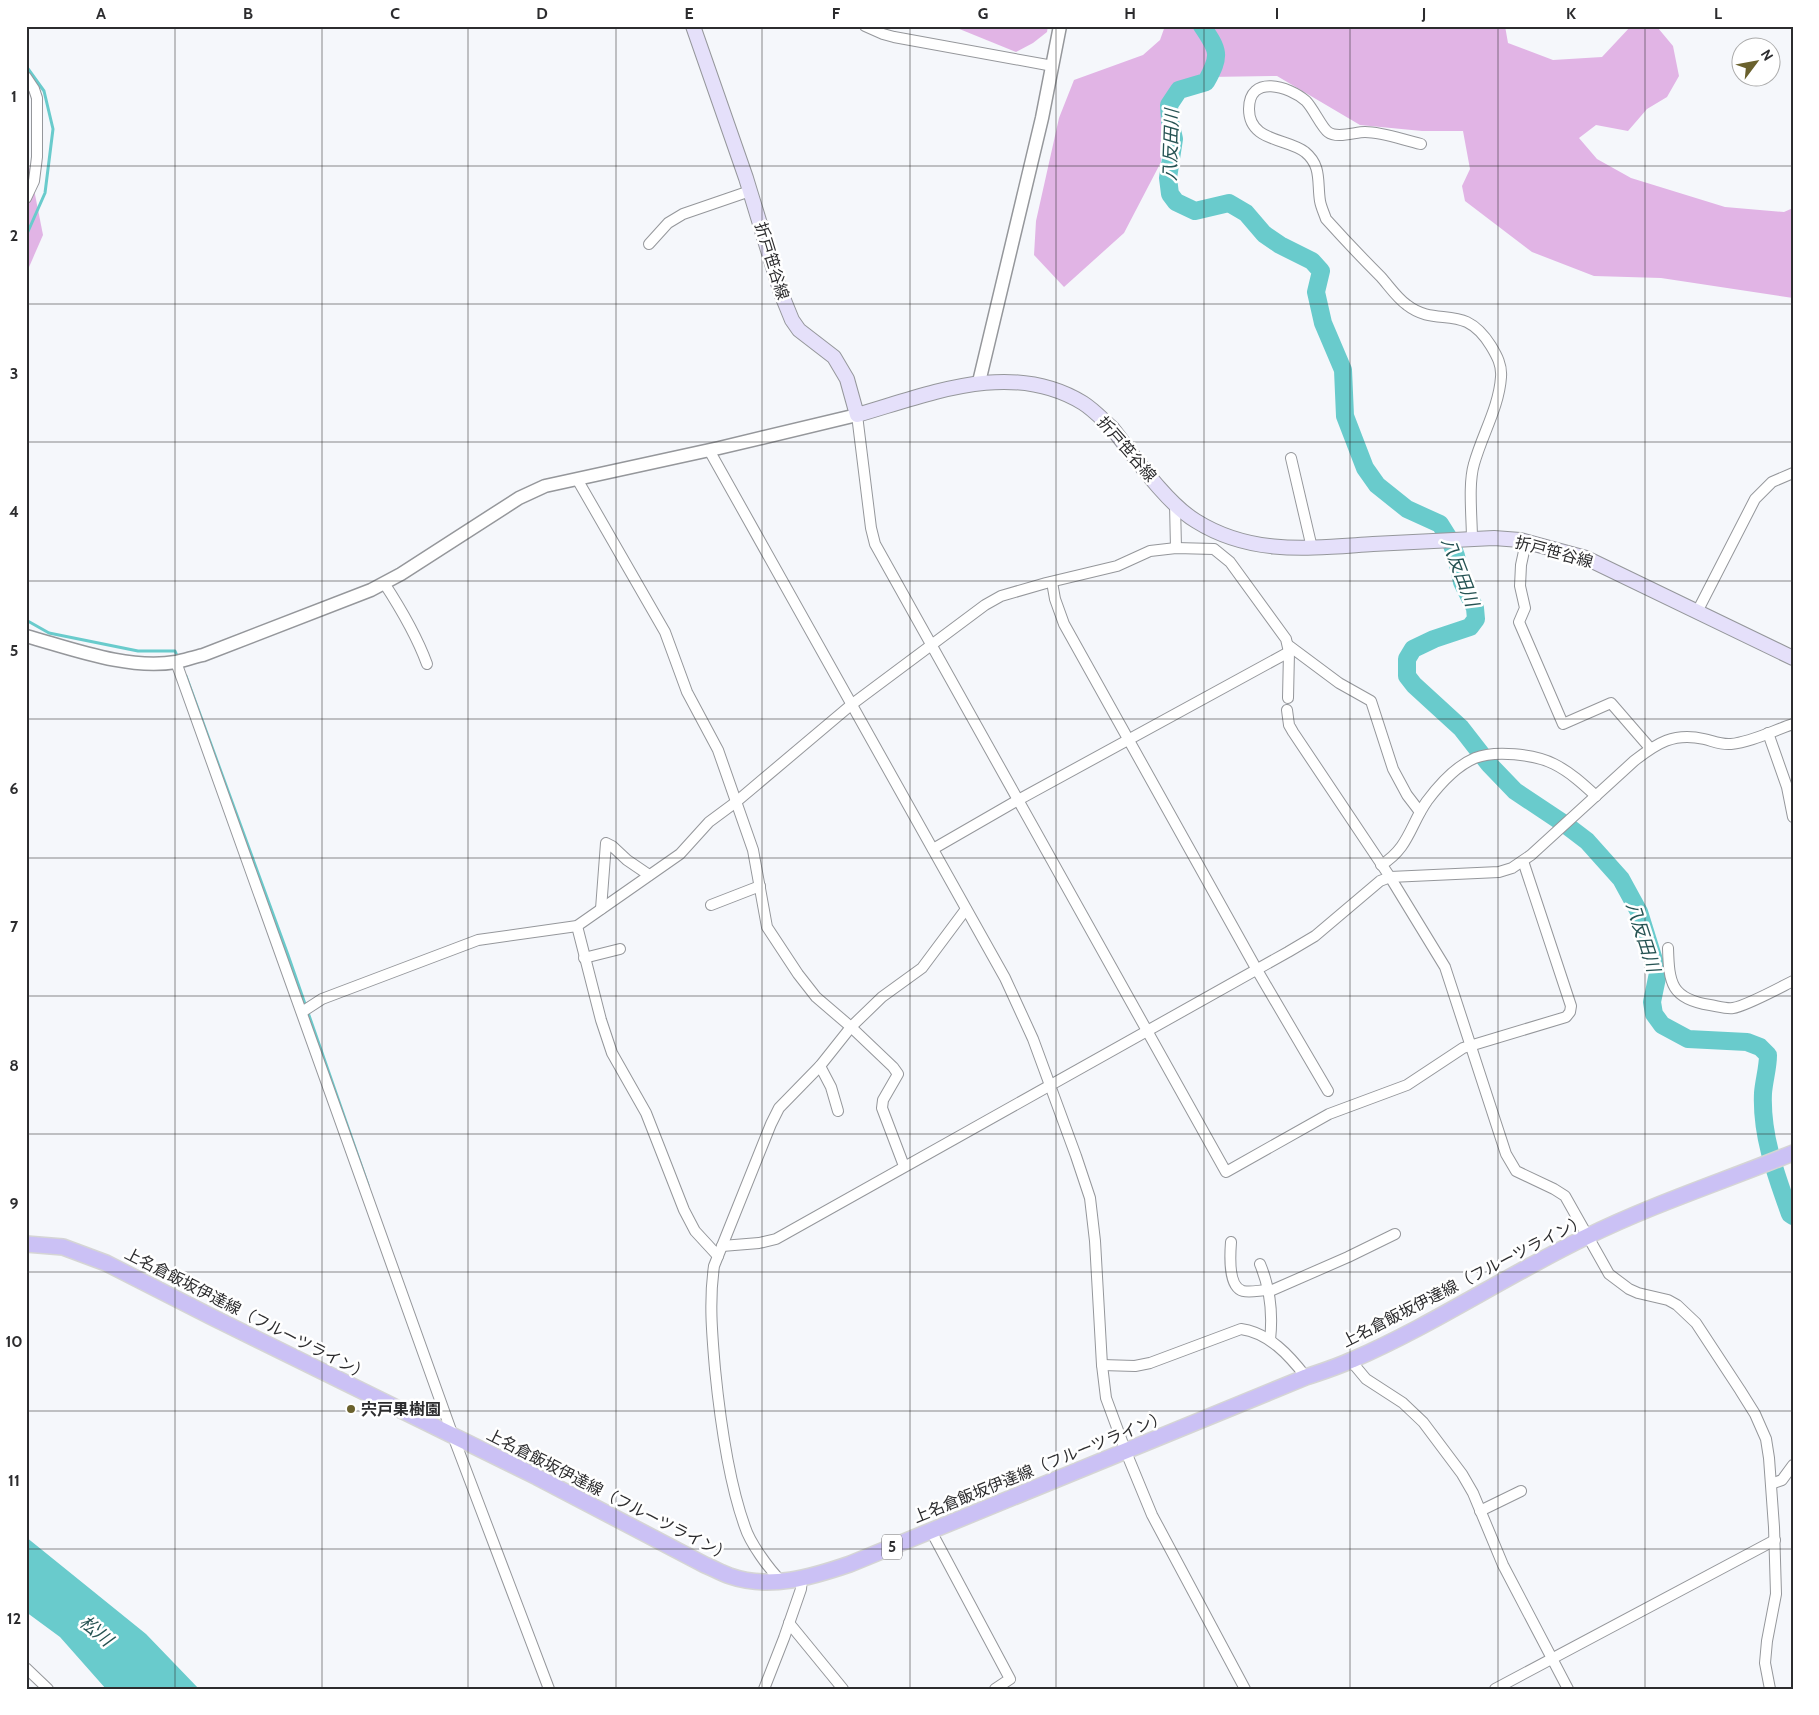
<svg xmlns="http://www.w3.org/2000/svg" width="1819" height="1715" viewBox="0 0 1819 1715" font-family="Cabin,'Noto Sans JP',sans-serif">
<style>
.green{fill:#e1b4e5}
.water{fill:#69cbcc}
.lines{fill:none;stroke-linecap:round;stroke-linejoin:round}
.stream{stroke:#69cbcc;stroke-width:3}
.river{stroke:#69cbcc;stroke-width:18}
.minor-casing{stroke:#95979b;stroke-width:12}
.tertiary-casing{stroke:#95979b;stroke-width:15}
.secondary-casing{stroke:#95979b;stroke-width:16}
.primary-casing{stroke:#d5d5d5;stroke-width:18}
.minor{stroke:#fff;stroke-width:10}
.tertiary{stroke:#fff;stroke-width:12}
.secondary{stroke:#e5e0fa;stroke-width:14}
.primary{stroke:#cbc1f5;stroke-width:15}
.grid{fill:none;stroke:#2c2c2e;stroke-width:1;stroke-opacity:0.55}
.poi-dot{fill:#6a612d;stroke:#fff;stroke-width:2}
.labels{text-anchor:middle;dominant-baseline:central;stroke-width:5;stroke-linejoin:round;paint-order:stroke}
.shield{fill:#fff;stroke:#6b6b6d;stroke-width:1}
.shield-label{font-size:15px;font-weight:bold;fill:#2c2c2e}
.street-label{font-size:16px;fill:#2c2c2e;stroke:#fff}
.poi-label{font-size:16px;font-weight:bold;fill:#2c2c2e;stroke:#fff;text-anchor:start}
.water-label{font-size:18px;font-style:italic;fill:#265353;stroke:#fff}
.neatline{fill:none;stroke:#2c2c2e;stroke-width:2}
.grid-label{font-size:16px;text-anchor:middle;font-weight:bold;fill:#2c2c2e}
</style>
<rect width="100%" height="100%" fill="#f5f7fb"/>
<g class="green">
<polygon points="952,26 1048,26 1047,32 1033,43 1016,52"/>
<polygon points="1165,26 1505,26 1508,43 1553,60 1602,57 1631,26 1658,28 1673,46 1679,76 1667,97 1647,109 1628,131 1596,125 1579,138 1597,159 1631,178 1725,207 1784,212 1793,208 1793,298 1661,278 1594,276 1532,252 1465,201 1462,186 1470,169 1463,131 1422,131 1360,125 1277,76 1209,77 1165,100 1161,162 1124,233 1064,287 1034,255 1036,221 1059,118 1074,80 1143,55 1160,40"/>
<polygon points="26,160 30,169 43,235 26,274"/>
</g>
<polygon class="water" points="26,1537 146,1634 199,1689 106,1689 60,1637 26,1612"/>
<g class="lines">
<g class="stream">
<polyline points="26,66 44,91 53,129 45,193 26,236"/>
<polyline points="26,620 49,633 138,651 175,651 178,658"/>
<polyline points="186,676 288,955 368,1185"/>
</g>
<path class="river" d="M1202,26c17,25 19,29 4,56l-27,8 -10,15 1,16 4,18 -6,39 2,16 6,8 19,9 34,-8 17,10 18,21 16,11 32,16 9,10 -5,21 7,31 20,47 2,46 20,52 12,17 30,24 33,15 10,16 6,16 6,26 13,26 1,11 -6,8 -36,12 -21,10 -6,10v17l7,9 47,43 28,36 26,27 51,34 21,16 34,38 18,33 19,61 -6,29 2,12 8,11 26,14 59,3 13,5 8,8c0,13 -4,25 -5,38 -2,42 13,82 27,121l3,2"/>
<g class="minor-casing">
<g id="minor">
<polyline points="865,26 883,34 894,37 1053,66"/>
<polyline points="26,77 34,89 37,98 37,157 34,181 26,198"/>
<path d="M1421,144c-18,-4 -38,-12 -56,-12 -10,0 -28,7 -37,0 -6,-4 -15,-24 -22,-31 -17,-15 -57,-27 -57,8 0,33 38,29 56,43 17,14 12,30 15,49 1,6 4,12 6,18 18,20 36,39 55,58 8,9 16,21 26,28 31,24 56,-4 84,41 6,10 11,19 10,31 -2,30 -19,58 -27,87 -6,20 -2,54 -2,76"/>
<polyline points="649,244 668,223 683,214 750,191"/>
<polyline points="857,415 871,528 875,544 1226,1172 1329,1114 1407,1085 1463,1048 1566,1017 1570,1012 1571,1006 1523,861"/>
<polyline points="709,450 1005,978 1033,1039 1076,1156 1090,1198 1095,1241 1102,1365 1106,1398 1126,1452 1152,1515 1245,1689"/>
<polyline points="1291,458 1312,548"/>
<polyline points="577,479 665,632 687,692 718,750 753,850 767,927 798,974 816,997 851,1027 893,1067 898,1074 883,1100 882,1108 904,1166"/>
<polyline points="1175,504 1176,548"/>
<polyline points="1526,542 1521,565 1520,586 1525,608 1519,622 1563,724 1611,703 1650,748"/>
<polyline points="1052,582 1055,599 1064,624 1257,970 1328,1091"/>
<path d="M384,583c17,26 32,51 43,81"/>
<polyline points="1697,612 1755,499 1772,482 1793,473"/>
<polyline points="1288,645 1339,683 1371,701 1393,769 1407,795 1420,812"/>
<polyline points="176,662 453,1436 549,1689"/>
<polyline points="1287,710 1289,725 1293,732 1390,877 1445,967 1506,1154 1516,1171 1554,1189 1565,1196 1609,1274 1629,1289 1638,1293 1668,1300 1677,1305 1696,1323 1740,1390 1755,1414 1766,1439 1769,1458 1774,1527 1776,1594 1767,1641 1765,1663 1770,1689"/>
<polyline points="1768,733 1787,787 1793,817"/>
<polyline points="933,849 1018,800 1289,652"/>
<path d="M1381,865c28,-17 29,-40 46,-64 12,-16 29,-35 48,-43 20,-8 59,-4 79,6 16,8 29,20 42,32"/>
<polyline points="711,905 760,886"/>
<polyline points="601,909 606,843 612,846 627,860 649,875"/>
<polyline points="577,926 601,1020 612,1053 646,1113 684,1210 695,1231 718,1256"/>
<path d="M1668,948c1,35 3,51 42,57 7,1 16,4 23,3 13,-2 46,-20 60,-27"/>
<polyline points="584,958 620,949"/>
<polyline points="302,1012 322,999 478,940 577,926 680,854 709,822 736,802 851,705 985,605 1001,596 1046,583 1117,566 1150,551 1176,548 1214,549 1230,562 1286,639 1289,652 1288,698"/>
<polyline points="820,1066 831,1087 838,1111"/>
<path d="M1231,1242c-1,13 -3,45 12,49 8,2 17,-1 25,-1"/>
<path d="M722,1246l37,-3 17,-4 512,-287 27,-16 65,-55 10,-4 109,-5 13,-4 19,-13 103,-94c23,-18 40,-29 70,-22 9,2 17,6 27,5 21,-2 41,-13 62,-20"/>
<path d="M1260,1264c10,24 13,50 10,76"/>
<polyline points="1268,1292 1348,1257 1395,1234"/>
<polyline points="1351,1361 1366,1379 1403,1403 1423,1422 1462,1474 1473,1493 1503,1565 1568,1689"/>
<path d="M1102,1365l33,1 15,-3 91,-34c28,4 48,26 65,48"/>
<polyline points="1771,1484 1782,1480 1793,1465"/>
<polyline points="1480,1511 1521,1491"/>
<polyline points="931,1531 1010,1679 995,1689"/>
<path d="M781,1581c-12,-12 -31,-38 -36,-54 -17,-47 -25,-108 -30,-158 -3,-35 -6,-68 -1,-103l57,-142 8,-16 41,-42 31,-39 31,-30 40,-29 44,-59"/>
<polyline points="789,1623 843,1689"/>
<polyline points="26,1668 48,1689"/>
<polyline points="764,1689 784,1638 801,1589 802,1579"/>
<polyline points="1495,1689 1775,1540"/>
</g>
</g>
<g class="tertiary-casing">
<g id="tertiary">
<polyline points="979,382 1042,118 1060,26"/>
<path d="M26,636c47,13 102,34 150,26 9,-2 18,-5 27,-7l168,-65 30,-16 118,-76 26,-12 174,-38 138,-33"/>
</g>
</g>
<g class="secondary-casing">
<path id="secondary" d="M693,26l53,152 35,115 11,27 7,10 35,27 13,22 10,36c73,-21 154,-56 226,-12 11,7 20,17 29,25 22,28 54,75 84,93 56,35 114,27 177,23 40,-2 81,-4 121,-6l26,2 66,18 207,100"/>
</g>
<g class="primary-casing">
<path id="primary" d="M26,1244l37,3 43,16 106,54 325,160 168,88c8,3 16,8 25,11 40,14 82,1 120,-12l456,-187c15,-5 31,-10 46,-17 81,-35 155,-85 234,-123 67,-33 138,-56 207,-84"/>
</g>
<use href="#minor" class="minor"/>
<use href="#tertiary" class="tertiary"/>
<use href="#secondary" class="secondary"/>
<use href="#primary" class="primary"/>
</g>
<path class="grid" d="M175,26v1663M322,26v1663M468,26v1663M616,26v1663M762,26v1663M910,26v1663M1056,26v1663M1204,26v1663M1350,26v1663M1498,26v1663M1645,26v1663M26,166h1767M26,304h1767M26,442h1767M26,581h1767M26,719h1767M26,858h1767M26,996h1767M26,1134h1767M26,1272h1767M26,1411h1767M26,1549h1767"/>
<circle class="poi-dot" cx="351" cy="1409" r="5"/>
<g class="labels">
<rect class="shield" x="882" y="1534.5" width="20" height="25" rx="4"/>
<g class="shield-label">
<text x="892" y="1547">5</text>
</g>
<g class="street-label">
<text transform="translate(772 261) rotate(73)">折戸笹谷線</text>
<text transform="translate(1127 449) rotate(49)">折戸笹谷線</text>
<text transform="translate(1554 552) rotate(15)">折戸笹谷線</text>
<text transform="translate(1464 1281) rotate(-27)">上名倉飯坂伊達線（フルーツライン）</text>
<text transform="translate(247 1314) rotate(27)">上名倉飯坂伊達線（フルーツライン）</text>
<text transform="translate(1040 1467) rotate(-22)">上名倉飯坂伊達線（フルーツライン）</text>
<text transform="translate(609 1495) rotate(27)">上名倉飯坂伊達線（フルーツライン）</text>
</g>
<g class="poi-label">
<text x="361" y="1409">宍戸果樹園</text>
</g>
<g class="water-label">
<text transform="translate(1171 145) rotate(-88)">八反田川</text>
<text transform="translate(1460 572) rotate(69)">八反田川</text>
<text transform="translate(1643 937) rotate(72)">八反田川</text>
<text transform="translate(96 1631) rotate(40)">松川</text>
</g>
</g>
<rect width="1819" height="1715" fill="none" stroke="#ffffff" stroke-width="55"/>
<g transform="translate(1756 62) rotate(58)"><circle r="24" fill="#ffffff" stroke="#ababab"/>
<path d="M0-4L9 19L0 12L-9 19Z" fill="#6a612d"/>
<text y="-8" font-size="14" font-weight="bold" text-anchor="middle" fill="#2c2c2e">N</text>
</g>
<rect x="28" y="28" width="1764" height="1660" class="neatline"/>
<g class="grid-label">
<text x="101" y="19">A</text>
<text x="248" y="19">B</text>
<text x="395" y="19">C</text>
<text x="542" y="19">D</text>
<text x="689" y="19">E</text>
<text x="836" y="19">F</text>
<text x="983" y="19">G</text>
<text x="1130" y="19">H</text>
<text x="1277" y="19">I</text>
<text x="1424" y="19">J</text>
<text x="1571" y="19">K</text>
<text x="1718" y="19">L</text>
<text x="14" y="102">1</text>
<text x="14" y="241">2</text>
<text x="14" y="379">3</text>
<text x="14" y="517">4</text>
<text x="14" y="656">5</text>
<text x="14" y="794">6</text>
<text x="14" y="932">7</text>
<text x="14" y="1071">8</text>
<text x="14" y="1209">9</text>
<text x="14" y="1347">10</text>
<text x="14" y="1486">11</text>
<text x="14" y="1624">12</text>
</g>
</svg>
